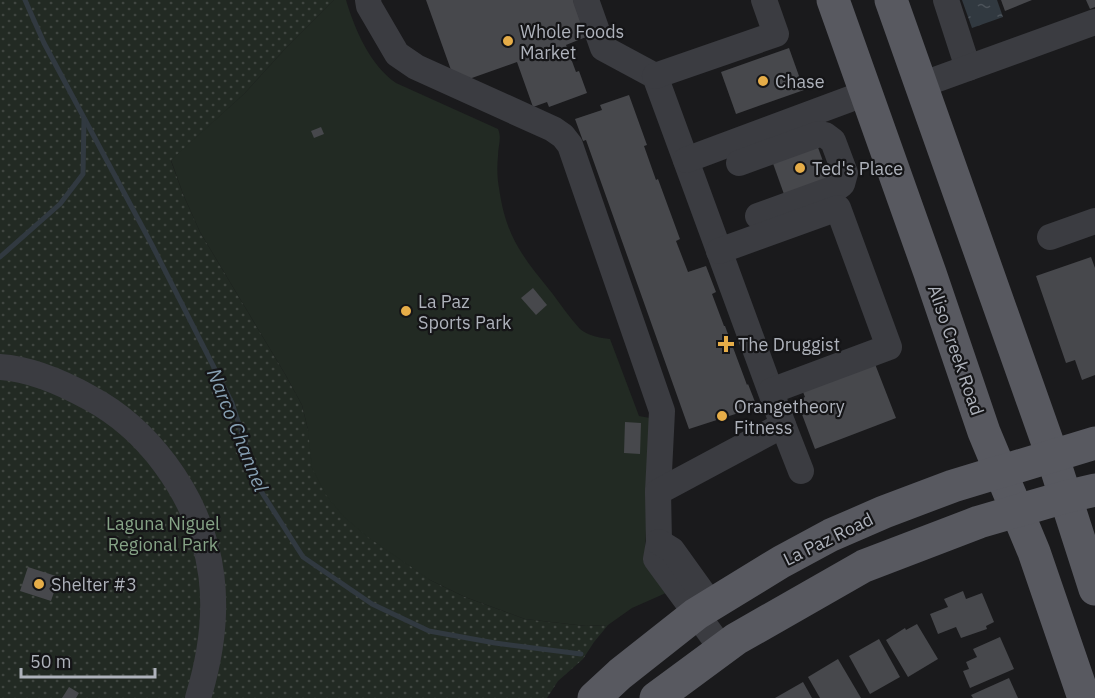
<svg xmlns="http://www.w3.org/2000/svg" width="1095" height="698" viewBox="0 0 1095 698" font-family="'IBM Plex Sans',sans-serif">
<style>
.grass{fill:url(#grass-dots)}
.pitch{fill:#222a23}
.water{fill:url(#water-ripples)}
.lines{fill:none;stroke-linecap:round;stroke-linejoin:round}
.stream{stroke:#313940;stroke-width:5}
.building{fill:#47484c}
.minor{stroke:#3b3c41;stroke-width:26}
.major{stroke:#585960;stroke-width:33}
.poi-dot{fill:#e6ad48;stroke:#151517;stroke-width:2}
.labels{text-anchor:middle;dominant-baseline:central;stroke-width:4.5;stroke-linejoin:round;paint-order:stroke}
.poi-label{font-size:18px;fill:#aeb2bb;stroke:#151517;text-anchor:start}
.street-label{font-size:18px;fill:#aeb2bb;stroke:#151517}
.park-label{font-size:18px;fill:#86a487;stroke:#151517}
.water-label{font-size:20px;font-style:italic;fill:#87a0b3;stroke:#151517}
</style>
<defs>
<pattern id="grass-dots" width="8" height="8" patternUnits="userSpaceOnUse" patternTransform="scale(1.5)"><rect width="8" height="8" fill="#222a23"/><path d="M2 2h.1M6 6h.1" fill="none" stroke="#404641" stroke-width="1.8" stroke-linecap="round"/></pattern>
<pattern id="water-ripples" width="26" height="14" patternUnits="userSpaceOnUse" patternTransform="scale(1.5)"><rect width="26" height="14" fill="#313940"/><path d="M2 4q2-2 4 0t4 0M15 11q2-2 4 0t4 0" fill="none" stroke="#4c535a"/></pattern>
</defs>
<rect width="100%" height="100%" fill="#1a1a1c"/>
<polygon class="grass" points="0,0 334,0 284,50 245,93 171,161 183,194 200,232 285,374 302,405 308,430 430,580 465,597 525,619 586,626 608,625 594,642 583,659 558,681 547,698 0,698"/>
<path class="pitch" d="M334,0h12c9,30 24,65 50,83l102,46c4,9 0,17 0,27 -1,11 -1,21 1,32 7,49 23,68 53,105 9,12 18,25 28,36 9,7 20,9 30,10l29,77 11,2 -5,141 21,34 -34,15 -24,17 -22,1 -61,-7 -60,-22 -35,-17 -61,-42 -25,-21 -18,-22 -14,-27 -4,-38 -6,-25 -17,-31 -85,-142 -17,-38 -12,-34 74,-67 39,-43z"/>
<polygon class="water" points="962,0 997,0 1003,17 972,28"/>
<g class="lines">
<g class="stream">
<polyline points="25,0 44,43 152,245 232,403 261,491 303,557 372,604 429,631 495,643 581,654"/>
<polyline points="0,257 60,204 83,174 84,119"/>
</g>
</g>
<g class="building">
<polygon points="426,0 573,0 586,37 566,45 576,72 579,71 587,93 549,107 547,102 533,107 517,62 469,79 451,70"/>
<polygon points="1001,0 1032,0 1005,11"/>
<polygon points="1086,0 1095,0 1095,7 1090,9"/>
<polygon points="789,48 804,90 736,114 721,72"/>
<polygon points="629,95 647,145 644,146 656,180 658,179 680,239 676,241 688,272 706,266 716,292 712,294 724,326 725,326 747,385 748,384 757,407 689,429 586,140 583,141 575,119 602,110 600,105"/>
<polygon points="321,127 324,134 314,138 311,131"/>
<polygon points="815,139 830,181 785,197 770,155"/>
<polygon points="1091,257 1095,268 1095,375 1082,380 1075,360 1066,363 1036,276"/>
<polygon points="533,288 547,305 536,315 521,298"/>
<polygon points="875,364 896,418 815,449 797,401 805,397 803,392"/>
<polygon points="625,422 641,423 640,454 624,453"/>
<polygon points="28,567 59,577 51,601 20,591"/>
<polygon points="963,591 966,599 982,593 994,622 986,626 987,629 961,638 956,627 938,634 930,614 948,607 944,599"/>
<polygon points="917,624 938,659 908,677 886,640 905,628 906,630"/>
<polygon points="1000,637 1014,669 970,688 963,671 969,669 966,662 977,657 973,649"/>
<polygon points="879,639 900,677 870,694 849,656"/>
<polygon points="838,659 861,698 820,698 808,677"/>
<polygon points="1009,678 1018,698 973,698 971,695"/>
<polygon points="803,682 812,698 775,698"/>
<polygon points="69,687 79,693 76,698 62,698"/>
</g>
<g class="lines">
<g class="minor">
<polyline points="368,0 369,6 397,54 416,67 553,129 563,136 570,145 662,411 658,492"/>
<polyline points="586,0 603,48 655,76 783,425 658,492 659,542 656,559 722,649"/>
<polyline points="946,0 968,68"/>
<polyline points="655,76 776,34 764,0"/>
<polyline points="921,85 1095,22"/>
<polyline points="686,160 866,93"/>
<polyline points="739,163 819,134 825,135 833,141 845,173 842,184 838,187 758,216"/>
<polyline points="1050,237 1095,221"/>
<polyline points="719,251 838,208 889,347 771,391"/>
<path d="M0,367c32,2 63,16 90,31 30,16 55,39 75,66 54,73 59,149 33,234"/>
<polyline points="783,425 801,471"/>
<polyline points="659,542 672,550 705,596"/>
</g>
<g class="major">
<polyline points="833,0 930,273 984,432 1034,552 1084,698"/>
<polyline points="891,0 1052,455 1095,589"/>
<polyline points="594,698 620,674 696,614 781,562 831,535 884,512 953,486 1095,443"/>
<polyline points="656,698 736,639 864,566 979,522 1065,497 1095,490"/>
</g>
</g>
<g class="poi-dot">
<circle cx="508" cy="41" r="6"/>
<circle cx="763" cy="81" r="6"/>
<circle cx="800" cy="168" r="6"/>
<circle cx="406" cy="311" r="6"/>
<path d="M723 335h6v6h6v6h-6v6h-6v-6h-6v-6h6z"/>
<circle cx="722" cy="416" r="6"/>
<circle cx="39" cy="584" r="6"/>
</g>
<g class="labels">
<g class="poi-label">
<text x="520" y="31">Whole Foods<tspan x="520" dy="21">Market</tspan></text>
<text x="775" y="81">Chase</text>
<text x="812" y="168">Ted's Place</text>
<text x="418" y="301">La Paz<tspan x="418" dy="21">Sports Park</tspan></text>
<text x="738" y="344">The Druggist</text>
<text x="734" y="406">Orangetheory<tspan x="734" dy="21">Fitness</tspan></text>
<text x="51" y="584">Shelter #3</text>
</g>
<g class="street-label">
<text transform="translate(956 350) rotate(71)">Aliso Creek Road</text>
<text transform="translate(828 539) rotate(-26)">La Paz Road</text>
</g>
<g class="park-label">
<text x="163" y="523">Laguna Niguel<tspan x="163" dy="21">Regional Park</tspan></text>
</g>
<g class="water-label">
<text transform="translate(238 430) rotate(68)">Narco Channel</text>
</g>
</g>
<path d="M21 668v9h134v-9" fill="none" stroke="#aeb2bb" stroke-width="3"/>
<text x="30" y="668" font-size="18" fill="#aeb2bb" stroke="#151517" stroke-width="4.5" paint-order="stroke">50 m</text>
</svg>
